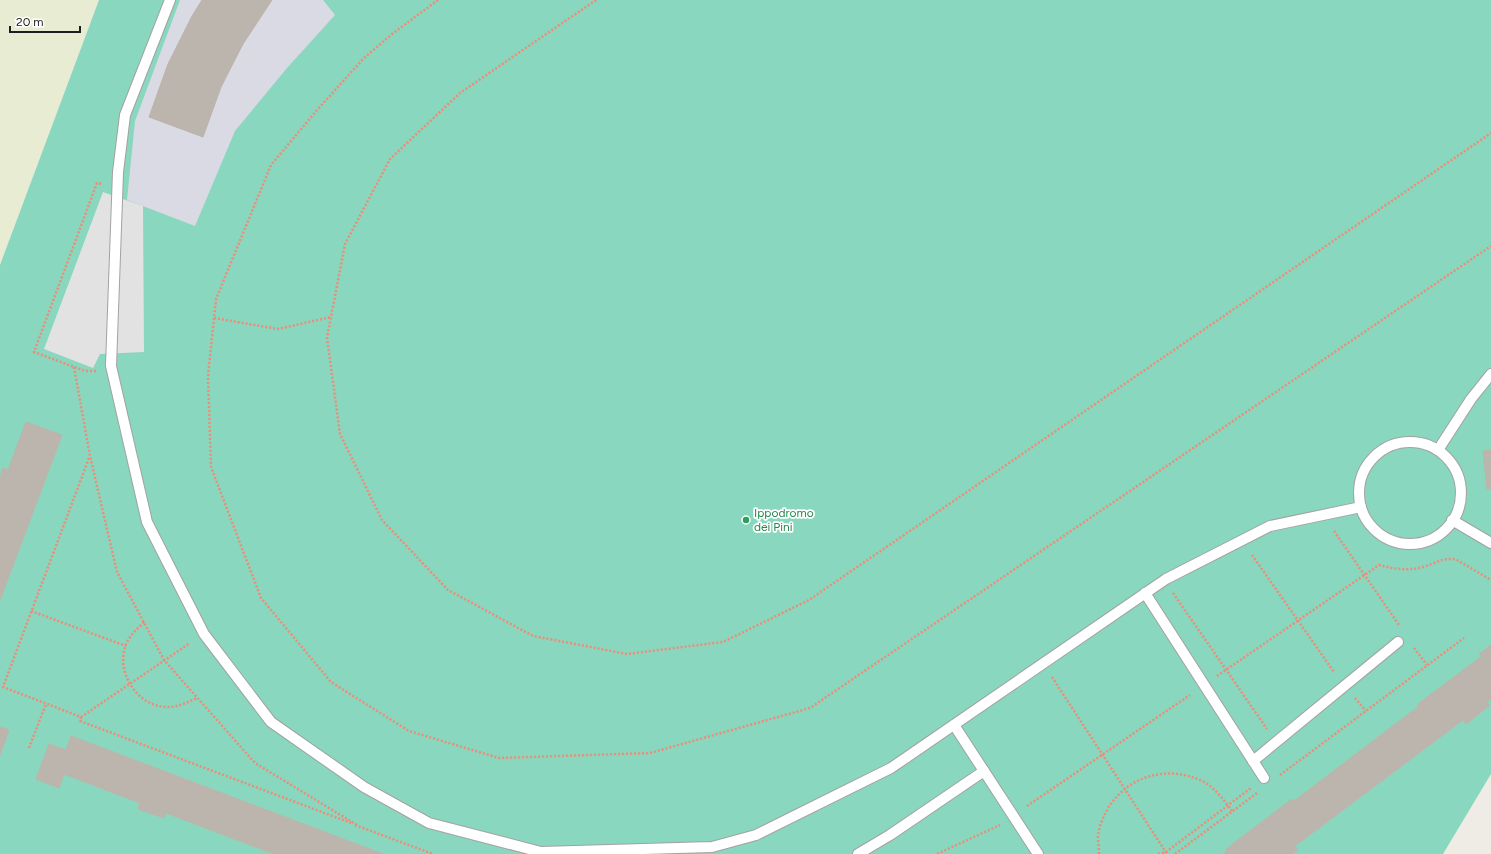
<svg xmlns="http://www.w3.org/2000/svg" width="1491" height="854" viewBox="0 0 1491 854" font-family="Figtree,sans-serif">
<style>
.farmland{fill:#e8ecd2}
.pitch{fill:#89d7bf}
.parking{fill:#e2e2e2}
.plaza{fill:#dadae4}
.building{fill:#bbb5ae;stroke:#bfb4a9}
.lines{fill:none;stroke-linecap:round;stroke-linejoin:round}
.service-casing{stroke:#a2a2a2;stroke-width:12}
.path{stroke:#ef8b76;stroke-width:2.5;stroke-dasharray:2 2;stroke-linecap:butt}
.service{stroke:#fff;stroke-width:10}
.leisure-dot{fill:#2e9e5b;stroke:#fff;stroke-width:1.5}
.labels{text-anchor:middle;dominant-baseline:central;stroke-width:3.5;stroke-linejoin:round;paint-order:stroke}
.leisure-label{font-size:12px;fill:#27864d;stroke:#fff;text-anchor:start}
</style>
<rect width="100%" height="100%" fill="#eeece5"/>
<polygon class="farmland" points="0,0 99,0 0,265"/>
<polygon class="pitch" points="99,0 1491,0 1491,774 1443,854 0,854 0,265"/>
<polygon class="parking" points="103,192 143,206 144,352 100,354 93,368 44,349"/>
<polygon class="plaza" points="180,0 202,0 192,16 168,64 149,117 203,137 221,87 243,44 272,0 323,0 335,15 287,68 235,131 195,226 127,200 135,121"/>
<g class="building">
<polygon points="202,0 272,0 243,44 221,87 203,137 149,117 168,64 192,16"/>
<polygon points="26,422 62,435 0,600 0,477 3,468 8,470"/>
<polygon points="1491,450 1491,489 1487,489 1483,451"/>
<polygon points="1491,645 1491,699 1487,702 1490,705 1466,724 1463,720 1295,846 1298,850 1292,854 1223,854 1227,851 1226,849 1292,799 1294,801 1419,706 1418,704 1482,656 1479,654"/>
<polygon points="0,727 9,730 0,755"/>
<polygon points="71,736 383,854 274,854 166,813 164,818 138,809 140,803 64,774 59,788 36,779 49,744 66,750"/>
</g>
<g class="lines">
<g class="service-casing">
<g id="service">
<polyline points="170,0 125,115 118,172 111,366 147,522 204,634 271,722 364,787 429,823 541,852 712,847 756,835 891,768 1166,579 1270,526 1361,507"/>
<circle cx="1410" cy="493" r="51"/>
<polyline points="1438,450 1471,399 1491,374"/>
<polyline points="1452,520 1491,543"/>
<polyline points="1145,593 1264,778"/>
<polyline points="954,725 1038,854"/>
<polyline points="1253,761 1398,642"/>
<polyline points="858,854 890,835 984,771"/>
</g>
</g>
<g class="path">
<polyline points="438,0 392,34 363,59 318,109 271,165 216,299 208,376 211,467 261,598 331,682 409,731 499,758 650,753 810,708 1491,246"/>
<polyline points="596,0 460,93 390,159 345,244 327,338 340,434 382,520 448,590 533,636 627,654 723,642 809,600 1491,133"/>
<polyline points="214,318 278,329 331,317"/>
<polyline points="74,367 90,456 117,572 164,660 255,763 357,825"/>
<polyline points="96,371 85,371 34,352 97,183 102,184"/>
<polyline points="89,458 3,687 81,717 190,643"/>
<polyline points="1334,531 1399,625"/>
<polyline points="1252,555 1334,672"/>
<polyline points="1173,593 1267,729"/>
<polyline points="31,611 126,646"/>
<path d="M144,622c-7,7 -14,13 -18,22 -11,29 12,65 45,63 9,-1 17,-5 26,-9"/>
<polyline points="1414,648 1427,665"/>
<path d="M1217,676l162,-111c15,4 29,6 44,2 12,-3 21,-11 34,-7l34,20"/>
<polyline points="1052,677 1167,854"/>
<polyline points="1355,698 1366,711"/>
<polyline points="81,717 80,721 351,823"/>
<polyline points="29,748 46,704"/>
<polyline points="1280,775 1464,638"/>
<polyline points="1027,806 1190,695"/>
<polyline points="355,825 433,854"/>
<polyline points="937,854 1000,825"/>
<path d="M1099,854c0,-6 -1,-12 -1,-18 1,-11 7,-23 12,-31 21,-30 57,-39 90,-25 14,6 23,19 32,31"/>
<polyline points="1158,854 1166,852 1251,788"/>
<polyline points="1175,854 1257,793"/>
</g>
<use href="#service" class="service"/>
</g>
<circle class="leisure-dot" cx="746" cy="520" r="4"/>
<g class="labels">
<g class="leisure-label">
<text x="754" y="513">Ippodromo<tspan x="754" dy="14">dei Pini</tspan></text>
</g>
</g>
<path d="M10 26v6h70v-6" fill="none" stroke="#1e1e1e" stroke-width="2"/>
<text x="16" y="26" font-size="12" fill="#1e1e1e" stroke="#ffffff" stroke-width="3" paint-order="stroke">20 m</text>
</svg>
